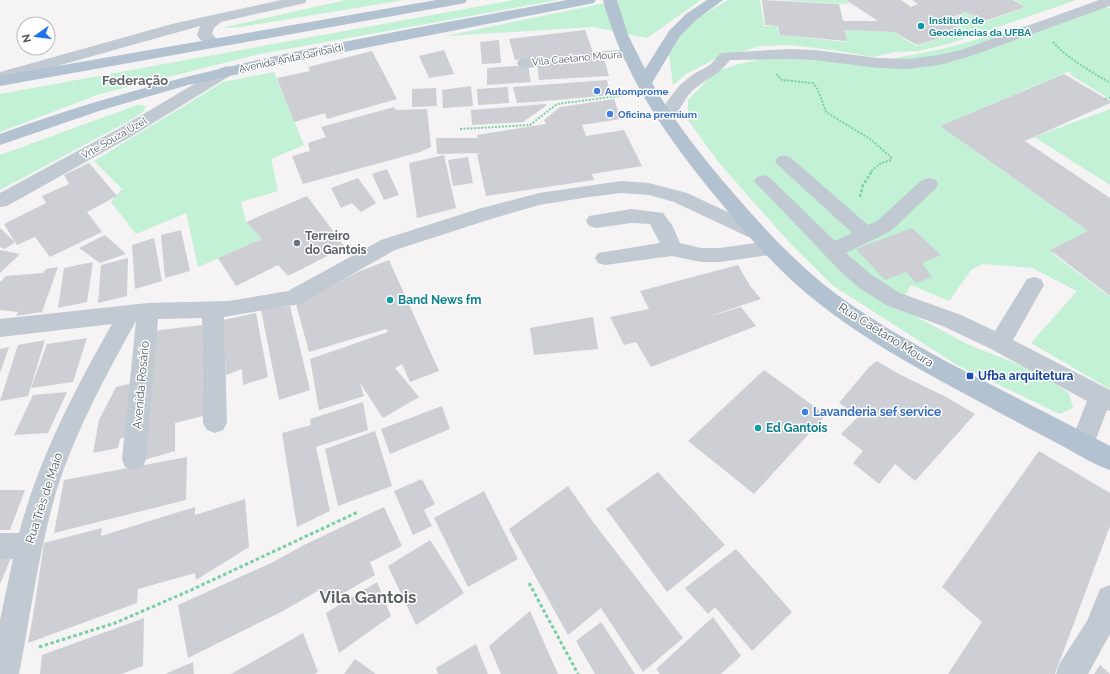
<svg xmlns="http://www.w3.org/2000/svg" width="1110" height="674" viewBox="0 0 1110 674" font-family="Raleway,sans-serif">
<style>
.green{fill:#c3f1d5}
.building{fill:#cdcfd5}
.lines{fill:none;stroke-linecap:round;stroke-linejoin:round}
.path-far2{stroke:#7ad0a6;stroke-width:2;stroke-dasharray:2 1.5;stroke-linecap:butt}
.path-far1{stroke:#7ad0a6;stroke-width:2.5;stroke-dasharray:3 2;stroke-linecap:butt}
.path{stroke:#7ad0a6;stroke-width:3;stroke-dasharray:3.5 2.5;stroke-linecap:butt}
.minor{fill:#c1cad2;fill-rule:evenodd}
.major{fill:#b3c2d1;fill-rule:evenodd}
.culture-dot{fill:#0f9aa8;stroke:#fff;stroke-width:1.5}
.shop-dot{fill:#3f7fe0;stroke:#fff;stroke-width:1.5}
.worship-dot{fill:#6b7280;stroke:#fff;stroke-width:1.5}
.transit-dot{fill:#1a4fb4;stroke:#fff;stroke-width:1.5}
.labels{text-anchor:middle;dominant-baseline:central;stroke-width:3;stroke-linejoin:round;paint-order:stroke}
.far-culture-label{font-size:10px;font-weight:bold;fill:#0d838f;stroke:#fff;text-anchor:start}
.far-street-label{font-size:10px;fill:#4a5661;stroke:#fff}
.far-shop-label{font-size:10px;font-weight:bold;fill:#366cbe;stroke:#fff;text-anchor:start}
.worship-label{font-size:12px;font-weight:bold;fill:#5b616d;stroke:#fff;text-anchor:start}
.culture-label{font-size:12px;font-weight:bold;fill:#0d838f;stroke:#fff;text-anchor:start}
.street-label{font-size:12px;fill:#4a5661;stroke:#fff}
.transit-label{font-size:12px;font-weight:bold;fill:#164399;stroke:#fff;text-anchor:start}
.shop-label{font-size:12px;font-weight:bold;fill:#366cbe;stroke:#fff;text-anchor:start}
.far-district-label{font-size:13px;font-weight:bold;fill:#5f6368;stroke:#fff}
.near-quarter-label{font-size:17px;font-weight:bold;fill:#5f6368;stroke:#fff}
</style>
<rect width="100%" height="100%" fill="#f5f3f3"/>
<g class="green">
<polygon points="346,0 404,0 241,27 221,28"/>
<polygon points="514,0 558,0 260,54 100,94 0,132 0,94"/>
<polygon points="620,0 701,0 647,38 593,27 445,36"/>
<polygon points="728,0 760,0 764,26 777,26 778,35 847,42 846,30 893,32 916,46 965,31 946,20 967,12 985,22 1026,7 1014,0 1076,0 948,44 918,51 895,52 873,57 833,50 791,45 760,46 713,60 686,74 673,85 668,46 693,21"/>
<polygon points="776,0 844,0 851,4"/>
<polygon points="1094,7 1110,8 1110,99 1071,75 1070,71 940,126 1088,231 1053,254 1110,297 1110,389 1031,343 1077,291 1032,268 983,264 971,270 949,301 911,285 898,307 967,344 1035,371 1069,393 1073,408 1060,414 957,365 832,285 790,243 720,164 688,120 688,100 715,72 739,64 767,58 876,62 942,49"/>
<polygon points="274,72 304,145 271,159 278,191 241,202 246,222 262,239 198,267 186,213 136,234 111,202 122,189 94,161 223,82"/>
<polygon points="137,105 146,106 143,112 131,120 0,190 0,155"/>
<polygon points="1110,109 1110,185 1034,137"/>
</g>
<g class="building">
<polygon points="762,0 839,4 843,21 878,21 846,0 901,0 911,7 918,4 912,0 1013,0 1025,7 985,21 966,12 945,20 964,31 917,45 894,32 845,30 847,41 779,35 778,26 765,25"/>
<polygon points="585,30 593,52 515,60 509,39"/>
<polygon points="499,40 501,63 482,64 480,42"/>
<polygon points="444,50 454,74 429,78 419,56"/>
<polygon points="372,51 397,99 327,119 325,113 294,122 277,78 310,71 308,67"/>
<polygon points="604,59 609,76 539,80 537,65"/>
<polygon points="528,65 531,82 487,85 487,68"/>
<polygon points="1064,74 1110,101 1110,103 1025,141 1110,198 1110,296 1050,250 1088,231 940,126"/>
<polygon points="607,80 611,95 546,101 517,103 513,87"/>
<polygon points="471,86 473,106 443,108 442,90"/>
<polygon points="508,87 509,103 478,105 477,89"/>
<polygon points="436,88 437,106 412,107 412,89"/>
<polygon points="614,99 621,119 582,125 586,136 624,130 642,166 592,174 594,180 486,196 477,154 482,153 437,154 436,138 478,138 477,135 546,124 544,120 560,107"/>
<polygon points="546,104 546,106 523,122 472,125 471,110"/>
<polygon points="394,107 396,110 427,109 431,147 420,152 303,184 292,156 310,151 308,143 326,137 321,127"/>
<polygon points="444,155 456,208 417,218 409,163"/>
<polygon points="468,157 473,183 453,186 448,160"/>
<polygon points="89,163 117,196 87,212 102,232 50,257 35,237 17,245 4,224 46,203 42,196 69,184 64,175"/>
<polygon points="387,169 399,195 384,200 372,174"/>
<polygon points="358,178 376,203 361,212 352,203 341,208 331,188"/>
<polygon points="307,196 345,247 288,276 278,265 236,286 218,258 262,239 246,222"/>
<polygon points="0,228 15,242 5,249 0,247"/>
<polygon points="912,228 941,255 922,263 932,277 916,283 906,272 885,280 856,249"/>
<polygon points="181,230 190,271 165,278 161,235"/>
<polygon points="105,235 126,254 100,263 79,248"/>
<polygon points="154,238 162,281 135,289 132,245"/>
<polygon points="0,250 20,254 0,273"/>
<polygon points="128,258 127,296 98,303 101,265"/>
<polygon points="389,260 439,371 410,382 402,364 395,368 419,397 383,418 360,383 364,396 319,410 310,359 388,332 386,329 309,352 296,304 360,271"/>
<polygon points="93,262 87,302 58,308 64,268"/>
<polygon points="738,265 750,286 761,299 704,318 741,307 756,326 651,367 636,342 624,345 610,317 649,309 640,291"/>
<polygon points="58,267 42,312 16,316 18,312 0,310 0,282 6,276 43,273 46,269"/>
<polygon points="290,306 310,390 279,400 261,310"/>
<polygon points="256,313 268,377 243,385 242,369 226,375 223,320"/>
<polygon points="593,317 598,349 534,355 530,328"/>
<polygon points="202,325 203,416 175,423 175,451 144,460 153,331"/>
<polygon points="87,338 73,382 31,388 47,344"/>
<polygon points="45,340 28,396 0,401 18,345"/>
<polygon points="9,347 0,373 0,349"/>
<polygon points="877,361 899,374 946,397 975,414 915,481 895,464 879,484 853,463 863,451 841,434 859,416 839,403 869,367"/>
<polygon points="764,370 826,415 754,494 688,441"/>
<polygon points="133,383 128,436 120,439 118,448 93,453 99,420 116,387"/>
<polygon points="67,392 48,433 14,435 33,395"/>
<polygon points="363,402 368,430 316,447 330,511 297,527 282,433 311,425 310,419"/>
<polygon points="442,406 450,429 390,454 381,429"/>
<polygon points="375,431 392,486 338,506 325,449"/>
<polygon points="1039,451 1110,493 1110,526 1055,674 948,674 982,622 942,587"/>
<polygon points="187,457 186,500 54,533 64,480"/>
<polygon points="658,472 725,545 667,592 606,509"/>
<polygon points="422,479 435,504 424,510 432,526 413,535 394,491"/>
<polygon points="568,486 593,522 683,638 643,672 601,608 568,635 509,529"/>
<polygon points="0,490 25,490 10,530 0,530"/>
<polygon points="484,491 518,559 468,587 434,518"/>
<polygon points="245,499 249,547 196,580 195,573 138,589 137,603 28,643 33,616 44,543 102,528 101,536 195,507 195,515"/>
<polygon points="384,507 402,546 370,562 375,575 326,603 321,589 283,611 188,658 178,605 271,563 306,544"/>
<polygon points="430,540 464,593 416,625 388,566"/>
<polygon points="736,549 792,612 752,651 715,607 708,614 685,588"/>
<polygon points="0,558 11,558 0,584"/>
<polygon points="377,582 391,616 339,653 326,613"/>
<polygon points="530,611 558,674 501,674 489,646"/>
<polygon points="713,617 741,656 721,674 660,674 656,669"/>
<polygon points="144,618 143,666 121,674 40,674 42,655"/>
<polygon points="601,622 635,674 595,674 576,641"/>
<polygon points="303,633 318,672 314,674 231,674"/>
<polygon points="476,644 488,674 438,674 436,668"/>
<polygon points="355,659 376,674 344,674"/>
<polygon points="193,662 194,674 165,674"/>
<polygon points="1100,665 1110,674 1094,674"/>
</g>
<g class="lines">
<g class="path-far2">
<path d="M1053,42c15,17 38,29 57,41"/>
<polyline points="776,74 782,80 813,83 818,90 826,112 870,139 891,157 891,160 881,163 870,172"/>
<polyline points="1105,99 1110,98"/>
<polyline points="460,129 530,125 557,104 626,95"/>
</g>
<polyline class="path-far1" points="860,197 863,185 872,171"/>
<g class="path">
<polyline points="529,583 578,674"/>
<polyline points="39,647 115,623 189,591 358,512"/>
</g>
<g class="minor">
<path d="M281,0h26l-2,3 -84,19 -7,6 -2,6 9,9 -3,3c-9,3 -16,-3 -21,-11l3,-9 -200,56v-10l172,-48z"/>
<path d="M1099,0h11v6l-139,50 -32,9 -32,4 -29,-1 -63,-8 -26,-1 -59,1c-11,15 -23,18 -37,30 -9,9 -14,21 -21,32l-6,1 -6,-1 -2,-4 10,-18 12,-15 12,-10 18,-10 11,-12 68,-4 26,1 63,8 29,1 32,-4 22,-5z"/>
<polygon points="630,49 635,51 638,54 635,57 525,68 519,66 517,63 519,60 525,58"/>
<polygon points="227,66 233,68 235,71 233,74 132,136 7,206 0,207 0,193 120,128 221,68"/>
<polygon points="784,155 790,157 868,225 877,221 922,180 929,178 936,180 938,184 936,188 891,231 846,253 873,276 900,293 961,315 995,331 1027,279 1034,277 1041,279 1044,285 1013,340 1110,390 1110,411 1107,410 1091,452 1082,455 1073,452 1070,444 1087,401 991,349 945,327 886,305 859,288 840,271 754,181 757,177 763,175 769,177 835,241 852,233 778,165 775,161 778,157"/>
<path d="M621,181l28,2 38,10 77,36 3,5 -3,5 -7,2 -83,-39 -25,-7 -28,-2 -32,4 -50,8 -48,14 -96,31 -95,54 -76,13 3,106 -4,7 -8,3 -8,-3 -4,-7 -1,-105 -44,1 -12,140 -3,8 -9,3 -9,-3 -3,-8 14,-138c-30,54 -60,109 -79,168 -18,60 -26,123 -38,185h-19v-54l13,-61h-13v-26h19c20,-75 55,-142 93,-209l-112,13v-18l148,-16 81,-2 59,-10 93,-51 97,-31 61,-16z"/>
<polygon points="631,209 663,213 672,225 680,243 701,248 720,248 770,241 777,243 780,248 777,253 770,255 720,262 701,262 672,256 605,265 598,263 595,258 598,253 660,243 650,224 631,223 596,228 589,226 586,221 589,216"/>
<polygon points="1110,585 1110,634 1088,674 1056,674 1060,663 1087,621 1100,589"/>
</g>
<g class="major">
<polygon points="436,0 467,0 465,3 460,4 0,86 0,76"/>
<path d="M567,0h29l-2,3 -5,1 -291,57 -110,24 -86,25 -102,35v-11c183,-68 376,-98 567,-134z"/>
<path d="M603,0h14l11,35 17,34 24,-38 17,-17 21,-14h16l-27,20 -16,16 -28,47c23,40 52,76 83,112 30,35 63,70 101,99 35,26 75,48 113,69 54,28 107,55 161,83v24c-15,-5 -28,-13 -42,-21 -22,-12 -44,-23 -66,-35 -61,-33 -126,-66 -181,-109 -38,-29 -70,-65 -100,-102 -50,-60 -98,-126 -118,-203z"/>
</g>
</g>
<g class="culture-dot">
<circle cx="921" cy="26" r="4"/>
<circle cx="390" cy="300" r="4"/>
<circle cx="758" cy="428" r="4"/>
</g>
<g class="shop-dot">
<circle cx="597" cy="91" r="4"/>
<circle cx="610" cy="114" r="4"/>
<circle cx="805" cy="412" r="4"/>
</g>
<circle class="worship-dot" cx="297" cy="243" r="4"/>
<rect class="transit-dot" x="966" y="372" width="8" height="8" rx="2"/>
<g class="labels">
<g class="far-culture-label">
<text x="929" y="20">Instituto de<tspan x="929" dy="12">Geociências da UFBA</tspan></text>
</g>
<g class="far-street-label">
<text transform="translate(291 58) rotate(-12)">Avenida Anita Garibaldi</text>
<text transform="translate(577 58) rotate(-5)">Vila Caetano Moura</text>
<text transform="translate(114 138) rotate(-30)">Vrte Souza Uzel</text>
</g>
<g class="far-shop-label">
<text x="605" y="91">Automprome</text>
<text x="618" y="114">Oficina premium</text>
</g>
<g class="worship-label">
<text x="305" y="236">Terreiro<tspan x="305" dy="14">do Gantois</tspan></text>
</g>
<g class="culture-label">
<text x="398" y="300">Band News fm</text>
<text x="766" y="428">Ed Gantois</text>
</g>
<g class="street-label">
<text transform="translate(886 335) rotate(32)">Rua Caetano Moura</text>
<text transform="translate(141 385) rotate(-85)">Avenida Rosário</text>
<text transform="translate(44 498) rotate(-72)">Rua Três de Maio</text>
</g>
<g class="transit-label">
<text x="978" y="376">Ufba arquitetura</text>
</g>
<g class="shop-label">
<text x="813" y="412">Lavanderia sef service</text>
</g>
<g class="far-district-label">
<text x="135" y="80">Federação</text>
</g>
<g class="near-quarter-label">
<text x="368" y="597">Vila Gantois</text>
</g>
</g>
<g transform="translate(36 36) rotate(256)"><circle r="19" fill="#ffffff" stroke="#b7bbc0"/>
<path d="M0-3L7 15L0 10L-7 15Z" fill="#1a73e8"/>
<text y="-6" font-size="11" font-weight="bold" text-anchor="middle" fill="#4a5661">N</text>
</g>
</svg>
